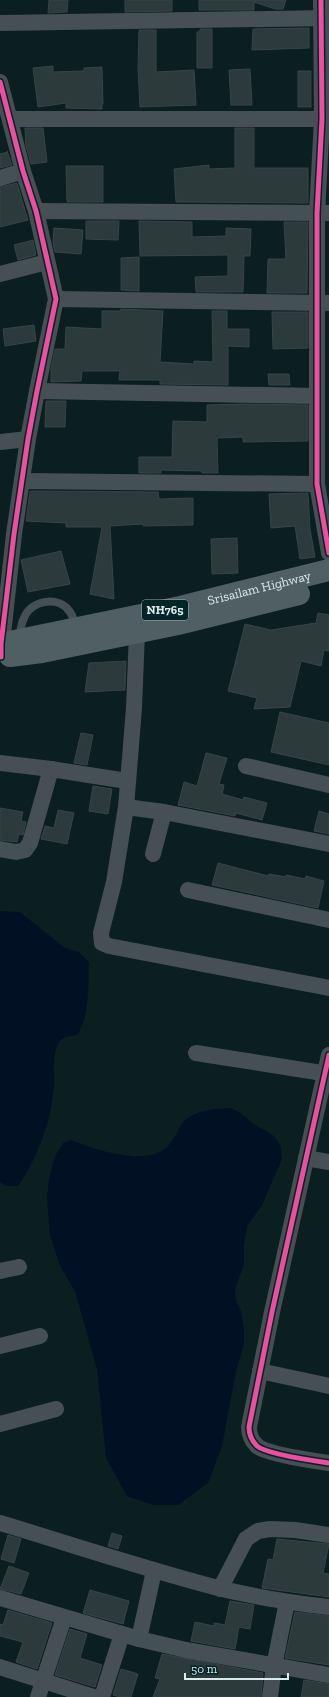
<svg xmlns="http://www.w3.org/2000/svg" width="329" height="1697" viewBox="0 0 329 1697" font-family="'Zilla Slab',serif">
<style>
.water{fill:#011123}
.building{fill:#2c3a3b;stroke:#374546}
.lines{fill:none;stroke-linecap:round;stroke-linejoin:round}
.lane{stroke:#465054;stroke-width:8}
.street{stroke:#465054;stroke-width:16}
.highway{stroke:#505f64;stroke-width:22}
.cycleway-casing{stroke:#032528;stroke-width:8}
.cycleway{stroke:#ef4d9e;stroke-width:5}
.labels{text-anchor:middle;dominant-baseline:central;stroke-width:4;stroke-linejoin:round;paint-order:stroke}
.shield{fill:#032528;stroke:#98afb1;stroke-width:1}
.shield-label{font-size:12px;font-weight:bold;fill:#d8eaec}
.street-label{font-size:13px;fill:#d8eaec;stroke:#032528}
</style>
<rect width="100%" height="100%" fill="#0b1e20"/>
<g class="water">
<path d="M0,911l19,1 6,4 40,32 14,4 10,10c-1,21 1,56 -12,73 -7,1 -15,1 -19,9 -5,10 -4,22 -4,33 1,8 -1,16 -2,24 -3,26 -19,65 -34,85h-12l-6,-4z"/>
<path d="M230,1108l11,5 11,10 22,13 6,9 2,14 -20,46 -15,21 -3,19v19l-9,25 1,12 5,10 3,18v15l-8,27 -14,75 -14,37 -30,22h-25l-26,-9 -21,-38 -9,-89 -22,-78 -15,-25 -10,-31 -3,-37 2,-19 6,-23 8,-13 8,-3c22,9 72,26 94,9 8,-7 11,-16 17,-25 10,-14 33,-15 48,-16z"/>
</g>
<g class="building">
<polygon points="49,0 68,0 67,12 48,13"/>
<polygon points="125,0 172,0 172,11 125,12"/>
<polygon points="199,0 286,0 283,9 275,9 254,2 254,10 199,10"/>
<polygon points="309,28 309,48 252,50 253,29"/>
<polygon points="200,29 212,29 212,68 197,68 197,32 200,32"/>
<polygon points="139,30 156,30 156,72 194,70 196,105 140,107 138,68"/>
<polygon points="53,66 53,72 84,71 84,68 102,67 103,104 102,104 102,109 66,108 66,103 38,107 33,68"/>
<polygon points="250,69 252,105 231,105 229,70"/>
<rect x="298" y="71" width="13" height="36"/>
<polygon points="25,128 43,128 47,162 31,164 26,146"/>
<polygon points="235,128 254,128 254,168 308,168 308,203 176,202 174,169 209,165 209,169 235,168"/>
<polygon points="7,151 12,165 0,168 0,154 8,152"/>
<polygon points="66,166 103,166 103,202 67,202"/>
<polygon points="17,183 28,220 0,227 0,187"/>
<polygon points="86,221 119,221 118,240 86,239"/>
<polygon points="139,221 192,222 192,237 226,236 226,228 251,229 250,256 244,256 243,292 196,292 195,277 228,276 228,255 140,256"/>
<polygon points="284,222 308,222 307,293 267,293 268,259 286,259"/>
<polygon points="54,228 83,230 81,254 55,252 53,242"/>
<polygon points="33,240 36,255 18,260 14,245"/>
<polygon points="139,257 139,291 121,290 121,258"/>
<polygon points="121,309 163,311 160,362 194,364 194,361 213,362 212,311 227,311 227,329 249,329 249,347 228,346 228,385 160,384 160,380 119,380 120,371 82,371 81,381 51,382 51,369 55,349 65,349 66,327 102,329 102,311 120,311"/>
<polygon points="272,312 308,312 308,348 273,349"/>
<polygon points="34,325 36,341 5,346 3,329"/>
<polygon points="268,374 289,374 290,385 269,385"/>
<polygon points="46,401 66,401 65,427 45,427"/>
<polygon points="242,404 308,405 308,441 243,442 243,437 217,438 218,473 202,473 202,471 161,470 161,473 139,473 139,457 172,457 173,421 207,422 207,405"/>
<polygon points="30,491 158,492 159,499 193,498 193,525 143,526 143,524 110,526 114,599 90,594 102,527 66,527 66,523 26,521"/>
<polygon points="308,493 310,529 315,557 300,559 295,526 271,528 269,494"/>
<polygon points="237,538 238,573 212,574 211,539"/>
<polygon points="61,551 70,584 28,592 21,560"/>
<polygon points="318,613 329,615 329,651 324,650 321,666 301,661 290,707 254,709 257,698 228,691 245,624 271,630 316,623"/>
<polygon points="126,661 125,690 85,692 89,663"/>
<polygon points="280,712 329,723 329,765 271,752"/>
<polygon points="81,733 93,735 87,765 74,763"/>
<polygon points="206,753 227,758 219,784 224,785 222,794 243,800 244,797 267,803 262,820 236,813 235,816 178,805 184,782 197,786"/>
<polygon points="93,786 112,789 108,814 89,811"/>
<polygon points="0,808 23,812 21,821 26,822 23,835 19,834 17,842 0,840"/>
<polygon points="58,810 74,813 67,844 41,839 45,826 54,828"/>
<polygon points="319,811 329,814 329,834 314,831"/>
<polygon points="218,863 268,876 269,874 286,877 286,875 305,879 306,876 324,881 318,908 212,885"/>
<polygon points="112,1533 122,1536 118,1549 108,1546"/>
<polygon points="8,1535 21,1539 14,1563 1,1559"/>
<polygon points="277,1539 329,1544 323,1573 329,1574 329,1597 262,1588 268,1559 273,1560"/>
<polygon points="9,1566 29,1573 21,1594 0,1589"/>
<polygon points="90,1590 129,1601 123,1624 83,1613"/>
<polygon points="230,1601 254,1605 250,1629 239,1627 235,1649 191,1641 195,1622 214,1626 214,1623 225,1625"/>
<polygon points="8,1610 52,1623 37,1669 16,1662 23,1642 0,1636 0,1624 3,1625"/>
<polygon points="295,1612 329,1616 329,1665 285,1658"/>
<polygon points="70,1629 87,1634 80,1658 102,1665 95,1687 55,1675"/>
<polygon points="162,1654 263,1673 261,1697 153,1697 160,1679 155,1678"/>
<polygon points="121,1669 138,1674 131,1697 120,1697 113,1695"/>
<polygon points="304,1680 329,1684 329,1697 301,1697"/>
</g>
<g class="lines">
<path class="lane" d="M20,639c0,-7 1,-15 4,-21 7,-18 35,-23 46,-6 3,4 4,10 6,15"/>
<g class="street">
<polyline points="321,0 322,119 317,213 317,484 329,553"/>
<polyline points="0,23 329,18"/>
<polyline points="0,82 23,171 36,211 56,299 37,391 28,439 14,534 1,653"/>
<polyline points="10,119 329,119"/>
<polyline points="0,178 23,171"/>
<polyline points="36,211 329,213"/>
<polyline points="0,274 47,262"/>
<polyline points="56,299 329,303"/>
<polyline points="37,391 317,396"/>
<polyline points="0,442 28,439"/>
<polyline points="22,481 317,484"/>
<polyline points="137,632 134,708 126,807 164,812 329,844"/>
<polyline points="0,763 51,769 127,781"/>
<polyline points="246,766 329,785"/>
<polyline points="126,807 114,882 101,933 102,943 109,946 329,988"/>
<polyline points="0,849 16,852 25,850 30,843 51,769"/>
<polyline points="153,854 164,812"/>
<polyline points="188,890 329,920"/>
<polyline points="196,1053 329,1074"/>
<path d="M329,1055l-57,257 -23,115c0,8 2,13 8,19 9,8 58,15 72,17"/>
<polyline points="306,1158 329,1162"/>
<polyline points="0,1271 19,1267"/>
<polyline points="0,1346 40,1336"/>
<polyline points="260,1371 329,1386"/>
<polyline points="0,1424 56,1409"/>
<path d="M0,1523c73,22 145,46 218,65 37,9 74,15 111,19"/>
<polyline points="220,1589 246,1539 258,1531 270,1529 295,1530 329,1535"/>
<polyline points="0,1598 139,1639 186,1650 329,1675"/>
<polyline points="139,1639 154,1571"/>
<polyline points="0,1667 94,1697"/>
<polyline points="38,1697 64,1618"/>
<polyline points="102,1697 122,1634"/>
<polyline points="270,1697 274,1666 287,1602"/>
</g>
<g class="highway">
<path id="s1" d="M0,644l180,-37 149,-37"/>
<polyline points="10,656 42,652 178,624 299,594"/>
</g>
<g class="cycleway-casing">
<g id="cycleway">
<polyline points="321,0 322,119 317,213 317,484 329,553"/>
<polyline points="0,82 23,171 36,211 56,299 37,391 28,439 14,534 1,644 1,657"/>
<path d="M329,1055l-57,257 -23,115c0,8 2,13 8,19 9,8 58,15 72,17"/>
</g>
</g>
<use href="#cycleway" class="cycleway"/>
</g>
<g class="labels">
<rect class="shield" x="142" y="600" width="46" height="20" rx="3"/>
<g class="shield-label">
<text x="165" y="610">NH765</text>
</g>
<g class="street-label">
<text stroke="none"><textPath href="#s1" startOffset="265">Srisailam Highway</textPath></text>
</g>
</g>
<path d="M185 1673v6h103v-6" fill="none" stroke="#d8eaec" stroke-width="2"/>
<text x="191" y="1673" font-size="12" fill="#d8eaec" stroke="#032528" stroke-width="3" paint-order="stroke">50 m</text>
</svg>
